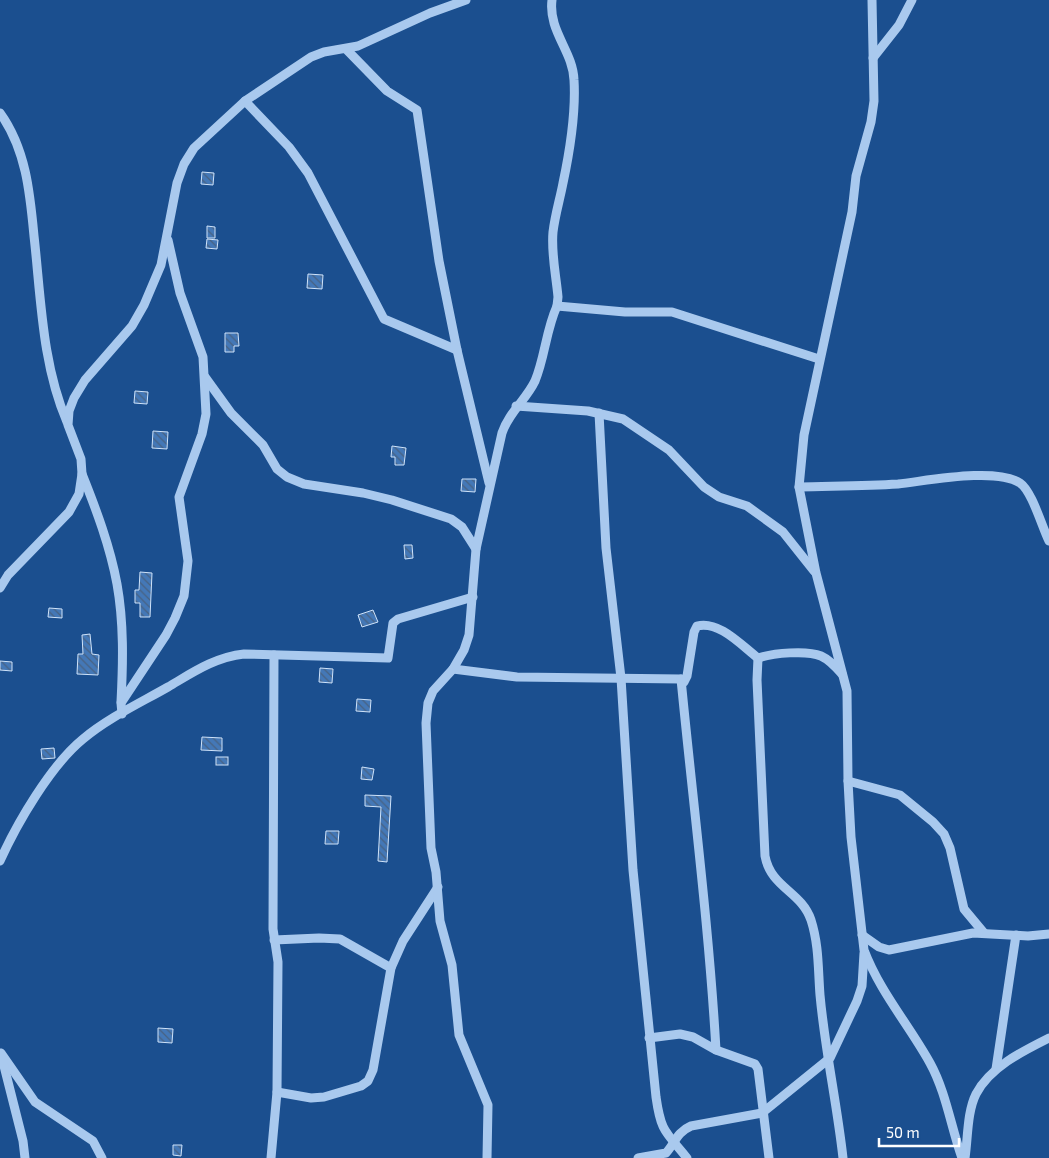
<svg xmlns="http://www.w3.org/2000/svg" width="1049" height="1158" viewBox="0 0 1049 1158" font-family="'Exo 2',sans-serif">
<style>
.building{fill:url(#building-back-hatch);stroke:#cfe3fa}
.lines{fill:none;stroke-linecap:round;stroke-linejoin:round}
.minor{stroke:#a9c9ee;stroke-width:9}
</style>
<defs>
<pattern id="building-back-hatch" width="6" height="6" patternUnits="userSpaceOnUse" patternTransform="scale(1.25)"><rect width="6" height="6" fill="#4478b7"/><path d="M-1 5l2 2M0 0l6 6M5-1l2 2" fill="none" stroke="#486282"/></pattern>
</defs>
<rect width="100%" height="100%" fill="#1b4f8f"/>
<g class="building">
<polygon points="202,172 214,173 213,185 201,184"/>
<polygon points="207,226 215,227 215,238 207,238"/>
<polygon points="207,239 218,240 217,249 206,248"/>
<polygon points="308,274 323,275 322,289 307,288"/>
<polygon points="225,333 238,333 239,346 234,346 234,352 225,352"/>
<polygon points="135,391 148,392 147,404 134,403"/>
<polygon points="153,431 168,432 167,449 152,448"/>
<polygon points="392,446 406,448 404,465 395,465 395,457 391,457"/>
<polygon points="462,479 476,479 475,492 461,491"/>
<polygon points="404,545 412,545 413,558 405,559"/>
<polygon points="140,572 152,573 150,617 140,617 140,603 135,603 135,590 139,590"/>
<polygon points="49,608 62,609 62,618 48,617"/>
<polygon points="373,610 378,622 362,627 358,615"/>
<polygon points="90,634 92,654 99,655 98,675 77,674 78,654 83,654 82,635"/>
<polygon points="0,661 12,662 12,671 0,670"/>
<polygon points="320,668 333,669 332,683 319,682"/>
<polygon points="357,699 371,700 370,712 356,711"/>
<polygon points="202,737 222,738 222,751 201,750"/>
<polygon points="54,748 55,758 42,759 41,749"/>
<rect x="216" y="757" width="12" height="8"/>
<polygon points="362,767 374,769 372,780 361,779"/>
<polygon points="365,795 391,796 387,862 378,861 381,807 365,806"/>
<polygon points="326,831 339,831 338,844 325,844"/>
<polygon points="158,1028 173,1029 172,1043 158,1042"/>
<polygon points="173,1145 182,1145 181,1156 173,1155"/>
</g>
<g class="lines">
<g class="minor">
<path d="M872,0l2,101 -3,21 -15,54 -4,36 -48,223 -5,52 17,86 31,118 1,90 3,56 13,113c16,42 45,75 66,113 16,29 21,64 32,95"/>
<polyline points="346,49 387,91 417,110 439,261 457,350 489,483"/>
<polyline points="873,58 899,25 912,0"/>
<polyline points="245,101 289,147 308,173 384,319 457,350"/>
<path d="M0,113c26,36 30,80 34,123 7,62 8,128 33,186"/>
<polyline points="557,306 625,312 672,312 819,359"/>
<polyline points="205,377 231,413 263,445 277,469 287,477 304,484 363,493 392,500 451,519 462,527 476,549"/>
<polyline points="516,406 588,411 623,419 669,450 704,487 719,497 747,506 783,532 814,571"/>
<path d="M599,413l7,135 15,130 12,192 23,227c5,35 9,34 31,61"/>
<path d="M82,474c14,35 28,72 35,110 7,39 6,79 4,118"/>
<path d="M799,487c33,-1 66,-1 99,-3 29,-3 97,-17 122,-1 12,8 22,44 29,58"/>
<polyline points="0,588 8,575 69,512 79,494 82,474 81,459 68,425 69,411 74,398 85,380 132,326 144,305 161,265 177,183 184,164 194,148 245,101 311,57 324,52 358,46 430,13 466,0"/>
<path d="M758,658l-1,22 8,176c6,32 36,35 46,64 8,25 7,49 9,75 5,55 17,109 23,163"/>
<path d="M758,658c15,-5 49,-8 63,-2 9,4 15,11 21,18"/>
<path d="M453,669l64,8 164,2 3,3 3,-6 7,-44 3,-6c22,-6 45,20 61,32"/>
<path d="M681,679c12,124 28,247 35,371"/>
<polyline points="122,714 121,703 166,635 175,618 184,596 188,561 179,497 202,434 206,414 203,357 180,293 168,240"/>
<polyline points="848,781 900,795 933,822 944,834 950,848 964,909 984,933"/>
<path d="M0,861c17,-38 51,-96 83,-122 25,-21 57,-36 85,-52 24,-14 47,-30 76,-33l144,4 5,-35 5,-4 75,-22"/>
<polyline points="862,935 879,947 889,950 973,933 1028,936 1049,934"/>
<polyline points="274,940 319,938 340,939 391,968"/>
<polyline points="649,1038 680,1034 693,1037 716,1050 755,1064 758,1069 769,1158"/>
<polyline points="1,1053 35,1102 93,1141 102,1158"/>
<polyline points="2,1058 23,1141 25,1158"/>
<polyline points="996,1069 1016,935"/>
<polyline points="277,1092 311,1098 324,1097 361,1086 368,1081 373,1070 391,968 403,941 438,887"/>
<polyline points="271,1158 277,1092 278,962 273,929 274,655"/>
<path d="M487,1158l1,-53 -29,-70 -7,-70 -12,-44 -4,-49 -5,-24 -5,-125 2,-20 5,-12 20,-22 11,-19 5,-15 7,-86 26,-116c7,-21 24,-33 33,-52 10,-24 11,-51 22,-75l1,-9c-2,-22 -7,-44 -5,-65 2,-17 7,-33 10,-49 7,-33 13,-70 11,-103 -1,-29 -26,-49 -22,-80"/>
<path d="M638,1158l28,-5c9,-10 11,-21 25,-27l71,-13 68,-55 27,-57 5,-15 2,-33"/>
<path d="M965,1158c3,-20 2,-46 11,-64 14,-27 47,-43 73,-56"/>
</g>
</g>
<path d="M879 1138v8h80v-8" fill="none" stroke="#ffffff" stroke-width="2.5"/>
<text x="886" y="1138" font-size="15" fill="#ffffff" stroke="#1b4f8f" stroke-width="4" paint-order="stroke">50 m</text>
</svg>
